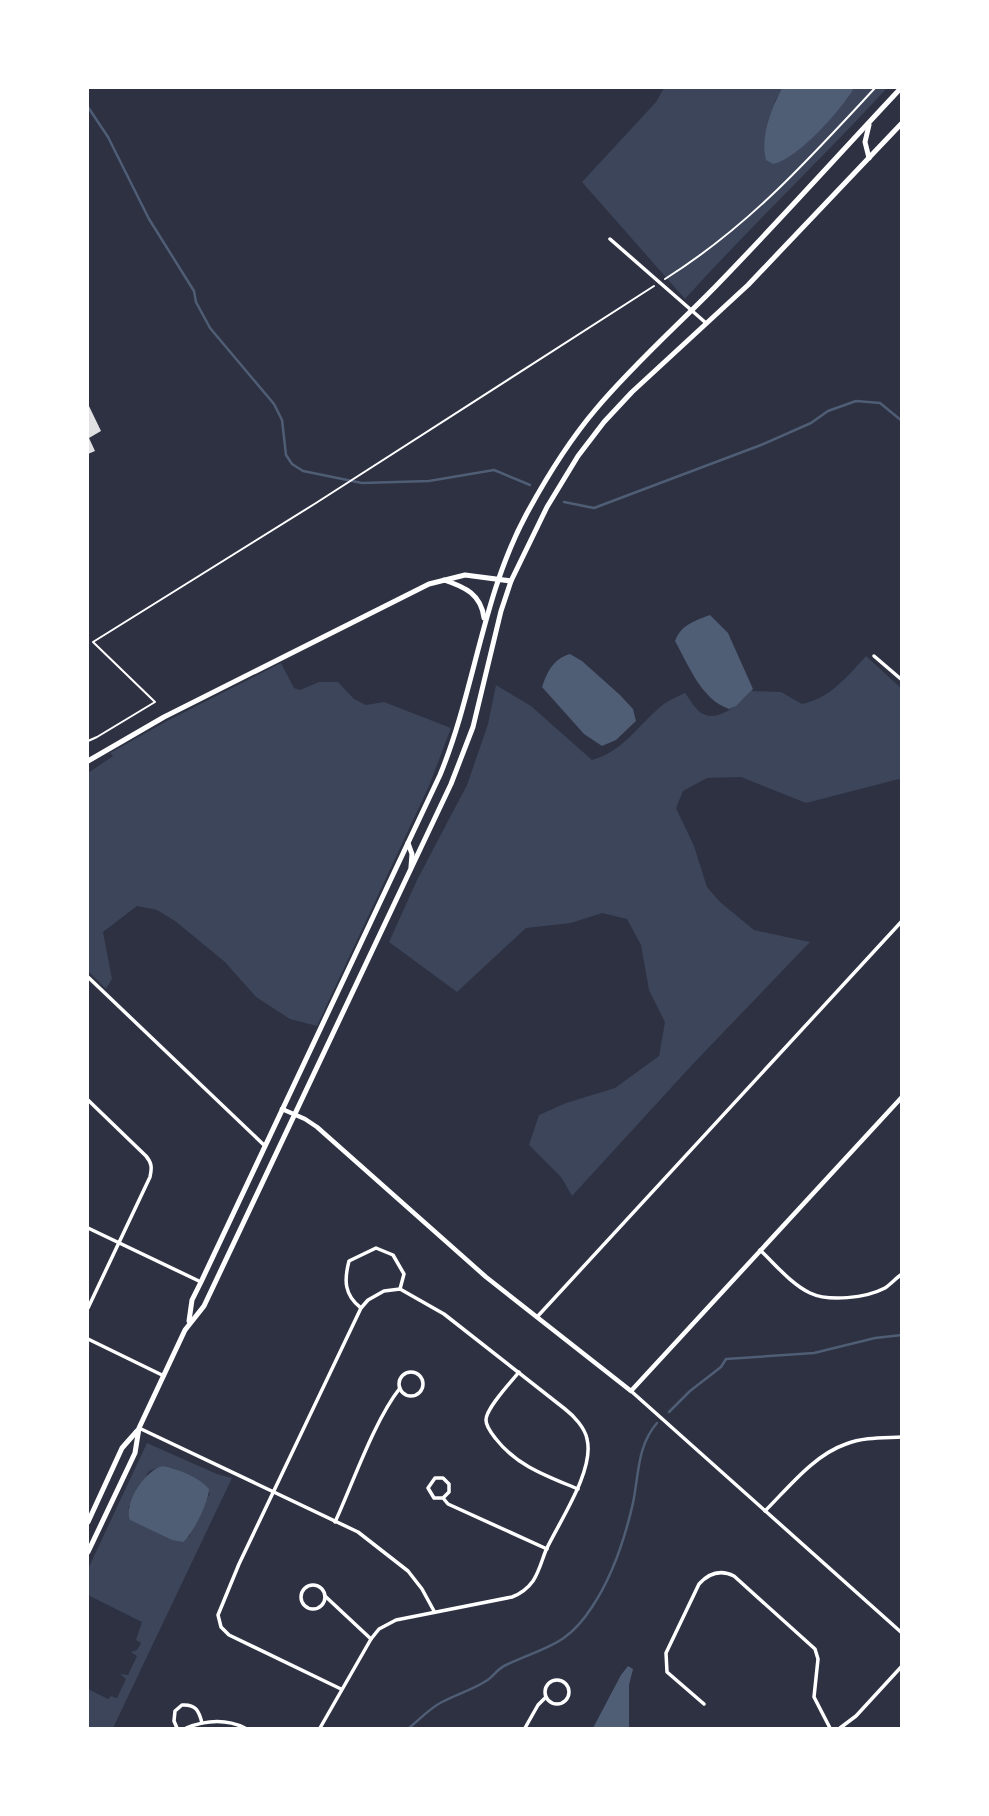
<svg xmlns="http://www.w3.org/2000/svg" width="989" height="1816" viewBox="0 0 989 1816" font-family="'Roboto Serif',serif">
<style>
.green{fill:#3c4559;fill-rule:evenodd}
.water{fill:#4f5d75}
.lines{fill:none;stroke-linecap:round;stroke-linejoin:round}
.stream{stroke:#4f5d75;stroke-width:2.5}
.building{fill:#e0e0e3}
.path{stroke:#fff;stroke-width:2}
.minor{stroke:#fff;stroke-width:3.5}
.tertiary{stroke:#fff;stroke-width:4.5}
.primary{stroke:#fff;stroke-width:5}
</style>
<rect width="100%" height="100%" fill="#2d3142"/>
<g class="green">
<path d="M664,88h118l-8,15 79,-13 1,-2h33c-66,72 -137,139 -202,211l-103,-117 74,-80z"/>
<path d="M866,656l35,32v94l-2,-3 -93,24 -65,-26 -34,1 -24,13 -7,17 18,38 13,41 13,15 34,28 56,12 -118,123 -120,131 -11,-19 -32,-32 10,-30 27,-12 49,-15 44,-32 6,-34 -16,-32 -8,-45 -14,-26 -25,-6 -31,10 -45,5 -69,64 -68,-50 28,-62 50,-95 21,-61 8,-39 35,21 61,54c30,-8 46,-34 68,-53 7,-6 17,-10 25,-14 5,6 11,18 18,21 18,8 37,-12 48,-23l30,1 21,12c28,-6 45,-27 64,-48z"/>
<polygon points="281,663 294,688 300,690 319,682 338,682 354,699 366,705 384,702 451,728 429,786 317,1026 290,1019 256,997 225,962 175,921 157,910 137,906 103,932 112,979 106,989 88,971 88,773 113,756 110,753 167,721"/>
<path d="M147,1443l70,31 15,4 -119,250h-25v-39l20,10 3,-3 6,2 9,-19 -6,-5 8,1 9,-19 -6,-4 6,-2 4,-7 -5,-3 6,-18 -54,-27v-26zM163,1466l10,2 37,25 -21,44 -61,-29 21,-37z"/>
</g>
<g class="water">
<path d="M782,88h72c-13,22 -55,70 -81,76l-7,-4c-6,-23 5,-51 16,-72z"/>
<path d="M710,615l18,18 25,56 -17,17 -7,3c-28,-10 -40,-43 -54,-68 6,-16 19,-20 35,-26z"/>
<path d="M570,654l12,7 38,34 13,14 3,12 -20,19 -14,6 -18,-12 -42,-47c5,-15 11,-28 28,-33z"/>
<path d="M163,1466c15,3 36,11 46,23 0,12 -16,45 -26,53l-11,-2 -42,-20c-7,-17 16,-51 33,-54z"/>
<polygon points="628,1666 633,1669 629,1685 629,1728 593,1728 621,1675"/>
</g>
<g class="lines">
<g class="stream">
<polyline points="88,107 108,137 149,219 194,291 196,302 210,328 274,404 282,420 286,455 292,464 303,471 362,483 429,481 494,470 530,485"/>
<polyline points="564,502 594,508 761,445 811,423 828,411 856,401 880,403 902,421"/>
<polyline points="669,1412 690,1391 721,1367 726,1359 814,1353 875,1338 902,1335"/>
<path d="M409,1728c11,-9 21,-20 33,-26 15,-8 30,-12 44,-21 7,-4 12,-13 20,-16 40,-19 60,-18 86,-58 20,-30 33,-69 41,-104 6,-29 4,-57 24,-80"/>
</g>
</g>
<polygon class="building" points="88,404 101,431 89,438 95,451 88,454"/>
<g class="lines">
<g class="path">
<path d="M665,279c84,-53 143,-119 210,-191"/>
<polyline points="88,741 97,737 155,702 93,642 316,503 654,286"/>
</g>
<g class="minor">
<polyline points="610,239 706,323"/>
<polyline points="874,656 902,680"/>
<polyline points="88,977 265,1146"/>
<path d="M88,1100l58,56c6,7 6,12 4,21l-62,131"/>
<polyline points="88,1228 201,1282"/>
<path d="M760,1250c15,14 31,34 50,43 19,9 56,5 75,-5 6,-4 11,-10 17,-14"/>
<path d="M361,1308c-17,-13 -17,-28 -12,-47l27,-13 17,7 11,19 -4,15"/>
<polyline points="537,1317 902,921"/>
<polyline points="88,1339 164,1376"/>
<circle cx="411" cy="1384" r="12"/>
<path d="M519,1372c-8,10 -33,36 -33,48 0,7 6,14 10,19 21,27 51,37 82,50"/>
<polyline points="631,1391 902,1633"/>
<polyline points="139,1428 358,1532 408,1571 422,1589 434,1611"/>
<polyline points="443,1498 449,1492 449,1484 443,1478 435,1478 428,1488 434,1498 443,1498 448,1504 547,1549"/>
<path d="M765,1511c24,-24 49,-56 81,-67 18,-7 37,-6 56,-7"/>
<path d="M335,1522c18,-39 39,-101 65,-134"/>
<circle cx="313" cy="1597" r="12"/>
<polyline points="325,1596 371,1639"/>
<circle cx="557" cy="1692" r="12"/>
<path d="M704,1704l-37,-32 -1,-19 33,-69c10,-11 21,-15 35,-8l81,73 3,10 -4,38 16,31"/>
<path d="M177,1728l-3,-7 1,-10 7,-6c14,-1 17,6 20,18"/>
<path d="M186,1728c20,-8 39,-10 59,0"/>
<path d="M320,1728l51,-89 8,-10 17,-9 116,-23c8,-3 16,-9 21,-16 6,-9 9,-21 13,-31 13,-28 49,-80 41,-111 -2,-11 -13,-23 -22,-30l-121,-95 -44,-25 -16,2 -16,9 -7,8 -122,256 -21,51 3,12 8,8 112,54"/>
<polyline points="525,1728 538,1705 546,1697"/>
<polyline points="840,1728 856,1716 902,1666"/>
</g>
<polyline class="tertiary" points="282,1109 305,1119 317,1127 486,1277 631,1391 902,1097"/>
<g class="primary">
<polyline points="869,125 865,142 869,158"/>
<path d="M444,580c21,7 37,14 40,38"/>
<polyline points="88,761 164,717 429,584 465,575 511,581"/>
<polyline points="408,843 412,854 411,867"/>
<path d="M189,1321l3,-21 9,-18 239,-507c35,-85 42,-178 86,-260 20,-37 42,-73 70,-106 37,-44 81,-83 121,-124 63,-65 123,-132 184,-197"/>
<polyline points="88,1522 122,1448 137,1431"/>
<polyline points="88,1552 135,1453 139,1428 185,1330 204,1306 451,784 473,727 501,611 511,581 547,507 578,456 604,422 632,392 748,285 902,123"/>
</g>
</g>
<rect width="989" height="1816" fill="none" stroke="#ffffff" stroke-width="178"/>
</svg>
